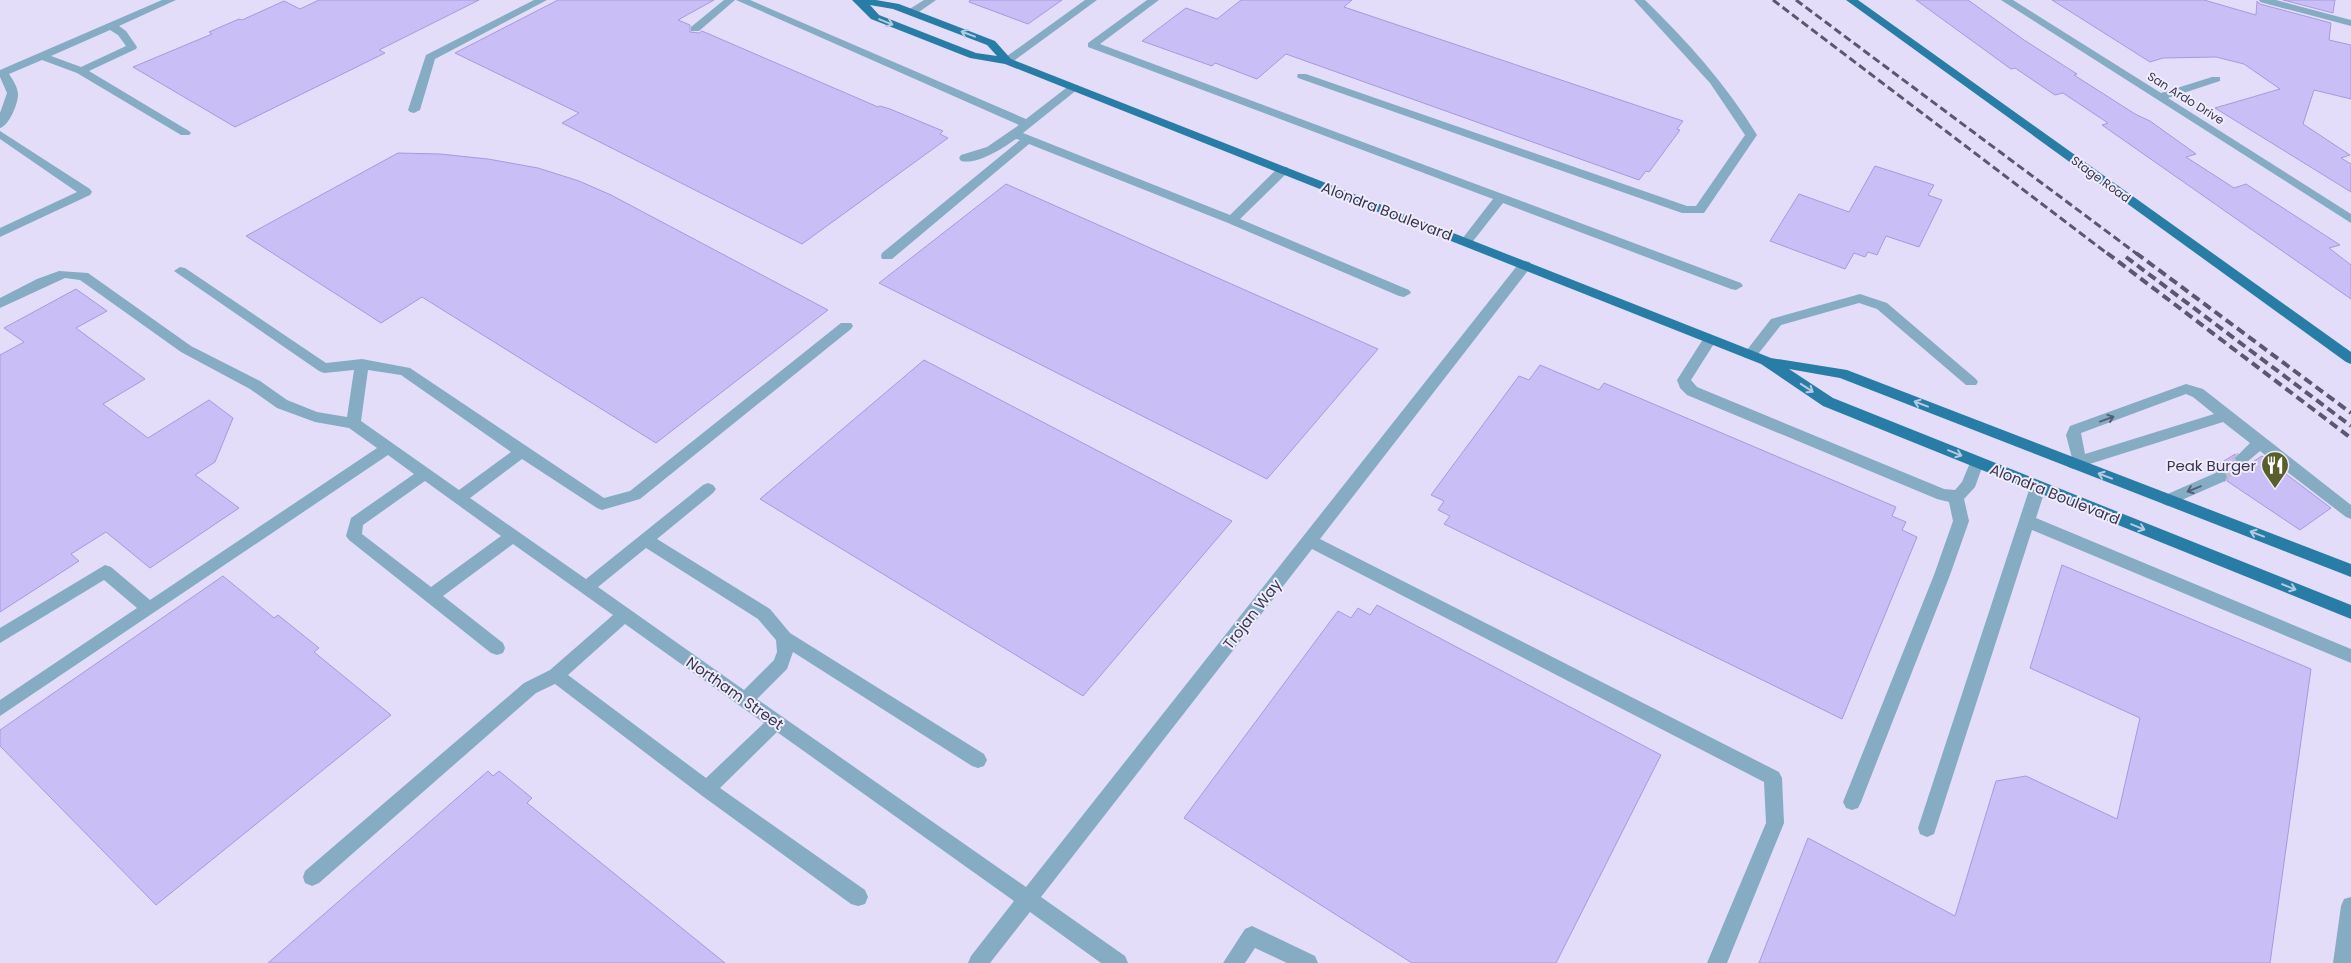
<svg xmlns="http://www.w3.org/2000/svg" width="2351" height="963" viewBox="0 0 2351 963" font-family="Poppins,sans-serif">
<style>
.building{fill:#cabef6;stroke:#a899dd}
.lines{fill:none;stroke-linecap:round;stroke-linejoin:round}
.minor-tunnel{stroke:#c1bbd8;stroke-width:14;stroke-dasharray:14 7;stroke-linecap:butt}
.minor{fill:#85acc3;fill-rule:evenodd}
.major{fill:#287da6;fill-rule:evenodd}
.rail-far1{stroke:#5c5672;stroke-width:3;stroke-dasharray:8 4;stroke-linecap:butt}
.rail{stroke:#5c5672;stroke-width:4;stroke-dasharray:9 5;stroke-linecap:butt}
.oneway{stroke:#b3cbe2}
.oneway2{stroke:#555f79}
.labels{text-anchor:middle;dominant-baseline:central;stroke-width:4;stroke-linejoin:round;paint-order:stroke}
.far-street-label{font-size:12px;fill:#3b3551;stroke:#efedfb}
.street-label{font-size:15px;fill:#3b3551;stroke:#efedfb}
.poi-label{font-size:15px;fill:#3b3551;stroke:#efedfb;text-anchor:end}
</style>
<rect width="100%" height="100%" fill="#e3ddfa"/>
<g class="building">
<polygon points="319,0 479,0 379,50 385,53 235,127 133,67 212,34 209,32 239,19 242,20 284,1 300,9"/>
<polygon points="558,0 714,0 678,20 690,25 690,32 699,33 702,31 878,107 880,106 890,109 943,131 940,134 948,138 802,244 562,123 579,113 455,53"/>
<polygon points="970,0 1062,0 1028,24 969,2"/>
<polygon points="1241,0 1352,0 1344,7 1683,121 1677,129 1680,130 1649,172 1646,171 1639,180 1286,54 1257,79 1215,63 1212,66 1142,41 1186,8 1217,19"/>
<polygon points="1916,0 1968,0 2024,40 2077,74 2074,75 2135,114 2150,121 2196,154 2186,157 2234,188 2246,184 2340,245 2329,248 2351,265 2351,299 2102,125 2108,123 2063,93 2055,95 2015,68 2011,69"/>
<polygon points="2052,0 2204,0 2256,15 2257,1 2260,4 2331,23 2329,40 2351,45 2351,99 2314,90 2303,124 2350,155 2341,158 2351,164 2351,192 2215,108 2280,89 2244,64 2216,57 2163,58 2150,62"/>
<polygon points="2283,0 2335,0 2333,13"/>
<polygon points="398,153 440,154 488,159 538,168 579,181 611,195 828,310 656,443 422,297 381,323 246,236"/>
<polygon points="1875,166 1934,185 1928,195 1942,200 1919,247 1886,236 1877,255 1868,252 1865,257 1854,253 1845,269 1770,241 1799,194 1849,212"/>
<polygon points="1006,184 1378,349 1267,479 879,283"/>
<polygon points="76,289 107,311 76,328 145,379 103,404 148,438 209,400 233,418 215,462 195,475 239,508 150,568 106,532 71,554 79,561 0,612 0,355 24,342 4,328"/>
<polygon points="924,360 1232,521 1083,696 760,499"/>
<polygon points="1540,365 1599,390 1604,383 1896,507 1892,516 1906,522 1902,530 1917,537 1842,719 1444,524 1450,516 1438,510 1444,501 1431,495 1519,376 1529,380"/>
<polygon points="2235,454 2233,459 2237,464 2251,463 2262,456 2331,508 2300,530 2227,481 2229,476 2226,471 2221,469 2213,472 2210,470"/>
<polygon points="2062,565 2311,669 2270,963 1759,963 1808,838 1955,916 1996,781 2026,776 2117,819 2140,718 2030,668"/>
<polygon points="223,576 274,618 278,615 319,648 314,652 391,715 156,905 0,746 0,730"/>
<polygon points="1377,605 1661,755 1556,963 1412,963 1184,818 1338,611 1351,618 1358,608 1370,615"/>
<polygon points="488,771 493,776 499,771 532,798 527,803 725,963 268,963"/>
</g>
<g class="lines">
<polyline class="minor-tunnel" points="2220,477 2242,458"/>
<g class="minor">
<path d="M162,0h14l-57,26 7,5 11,16 -1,2 -47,22 100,60 2,2 -2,2h-8l-104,-62 -35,-13 -33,14c4,6 8,12 9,19 1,9 -9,33 -18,35v-15l7,-20 -7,-16v-7zM110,30l8,5 8,11 -45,21 -30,-11z"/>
<polygon points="534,0 547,0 435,59 420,110 414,113 410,112 408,110 426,55"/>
<polygon points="724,0 735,0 699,31 691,31 691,27"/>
<path d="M736,0h14l276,119 44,-34h8v4l-55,44 207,82 49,-48h8l2,3 -2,3 -47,46 169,71 2,3 -7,4 -5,-1 -171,-73 -199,-79 -137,115h-10l-1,-3 1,-3 138,-113 -4,-1c-13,9 -38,26 -55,22l-2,-3 2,-3 26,-8 32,-22z"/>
<polygon points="924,0 936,0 916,14 908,14 908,10"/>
<polygon points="1085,0 1097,0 1011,63 1003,63 1003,59"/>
<polygon points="1147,0 1159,0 1100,44 1741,283 1743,286 1736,290 1731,289 1503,203 1470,245 1462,245 1460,242 1462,239 1493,199 1088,47 1088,43"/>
<path d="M1634,0h11c42,41 81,84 112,135l-53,78h-22l-384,-135 -1,-2 1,-2h8l381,132h9l49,-71 -35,-52z"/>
<polygon points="2001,0 2013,0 2161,93 2212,77 2220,77 2220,81 2168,98 2351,214 2351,223"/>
<polygon points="2259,0 2276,0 2351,20 2351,26 2260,2"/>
<polygon points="0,131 90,189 92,192 90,195 0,237 0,228 77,192 0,139"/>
<path d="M1525,261l5,1 1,3 -1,3 -210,271 459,233 3,6 2,45 -57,140h-20l59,-140 -2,-41 -452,-233 -271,348 84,59 3,7h-27l-71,-51 -40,51h-22l3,-7 43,-55 -237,-169 -57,56 145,102 3,7 -3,7 -7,2 -7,-2 -150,-109 -146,-111 -19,9 -217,190 -7,3 -7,-3 -2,-6 2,-6 219,-188 26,-13 63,-55 -100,-71 -70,52 60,47 2,5 -2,5 -6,2 -6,-2 -142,-113 -3,-4 5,-18 63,-44 -26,-19 -388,261v-16l137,-92 -33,-28 -104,63v-15l105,-63 6,2 39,33 227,-152 -28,-20 -34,-6 -38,-14 -27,-19 -69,-37 -101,-72 -15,-2 -65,30v-10l37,-19 22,-8 29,2 103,73 69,35 27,19 30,12 30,5 7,-47 -30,3 -5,-2 -145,-100 6,-4 5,1 141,95 36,-4 48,9 194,130 26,-7 211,-168h10l2,3 -2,3 -211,170 -38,11 -5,-2 -75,-49 -52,39 116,81 117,-94 5,-2 5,2 3,4 -3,4 -56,46 113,70 20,24 194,121 3,6 -3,6 -6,2 -6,-2 -179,-114 -6,17 -30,30 269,188 494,-625zM368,370l33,5 110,77 -52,38 -98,-69zM425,481l76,55 -70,51 -69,-53 1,-9zM646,548l112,71 18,21 1,12 -3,8 -30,30 -146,-103zM625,624l139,99 -58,55 -138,-103z"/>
<polygon points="1860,294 1887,303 1976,379 1978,382 1976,385 1966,385 1877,309 1859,303 1781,325 1755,358 1745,358 1743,355 1771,319"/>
<polygon points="1710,334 1717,339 1691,380 1697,387 1944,489 1955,490 1962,482 1972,458 1982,458 1984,462 1975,487 1964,499 1969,521 1950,575 1861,802 1858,808 1852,810 1846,808 1843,802 1934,575 1953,521 1949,502 1937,499 1687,395 1680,388 1677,380 1705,336"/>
<path d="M2186,384l17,5 148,116v14l-5,-2 -86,-66 -13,11h-10l-2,-4 15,-15 -27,-21 -143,45 -7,2 -5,-2 -2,-4 6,-5 -6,-23 4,-9zM2186,394l7,3 21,17 -129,40 -4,-21z"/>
<polygon points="2220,471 2225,473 2227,477 2225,481 2168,506 2163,504 2160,500 2163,496"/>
<polygon points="2038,481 2043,483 2046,487 2036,518 2351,649 2351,663 2032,530 1936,828 1934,834 1927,837 1920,834 1918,828 2030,487 2033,483"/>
<polygon points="2351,897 2351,963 2333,963 2341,906 2344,899"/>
<polygon points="1252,926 1315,956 1318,963 1287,963 1255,948 1245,963 1223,963 1245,929"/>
</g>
<g class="major">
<path d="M852,0h24l23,4 96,37 16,18 760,299 76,12 504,194v13l-511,-199 -51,-9 44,29 518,207v14l-528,-213 -62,-42 -756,-300 -35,-6 -99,-39zM870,5l23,4 94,36 10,11 -21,-3 -97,-38z"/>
<polygon points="1846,0 1858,0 2351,352 2351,364 2346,362"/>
</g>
<g class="rail-far1">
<polyline points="1773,0 2108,254"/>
<polyline points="1796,0 2137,254"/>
</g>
<g class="rail">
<polyline points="2107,253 2351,438"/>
<polyline points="2136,253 2351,413"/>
<polyline points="2126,257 2351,426"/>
</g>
</g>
<defs><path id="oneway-shaft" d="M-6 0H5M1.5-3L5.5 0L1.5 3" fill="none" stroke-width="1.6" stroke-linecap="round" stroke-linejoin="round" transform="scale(1.25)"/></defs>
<g class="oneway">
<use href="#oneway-shaft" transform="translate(886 22) rotate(22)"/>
<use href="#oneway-shaft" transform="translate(968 34) rotate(-159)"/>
<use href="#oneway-shaft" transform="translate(1807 388) rotate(33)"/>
<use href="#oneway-shaft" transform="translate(1921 404) rotate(-159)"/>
<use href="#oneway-shaft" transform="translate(1955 453) rotate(22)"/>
<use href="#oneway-shaft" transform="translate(2105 476) rotate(-159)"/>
<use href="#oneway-shaft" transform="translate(2138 527) rotate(22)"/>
<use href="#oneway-shaft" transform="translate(2257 534) rotate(-159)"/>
<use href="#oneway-shaft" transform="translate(2289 587) rotate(22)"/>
</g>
<g class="oneway2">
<use href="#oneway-shaft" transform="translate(2107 419) rotate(-20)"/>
<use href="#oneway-shaft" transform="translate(2194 489) rotate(158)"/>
</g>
<defs>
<g id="restaurant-pin" transform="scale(1.4375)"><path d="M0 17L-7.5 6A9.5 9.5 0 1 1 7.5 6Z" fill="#595e2c" stroke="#efedfb"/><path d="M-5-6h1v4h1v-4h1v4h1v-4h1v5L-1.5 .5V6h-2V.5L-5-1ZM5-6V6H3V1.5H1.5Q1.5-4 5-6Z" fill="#fff"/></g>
</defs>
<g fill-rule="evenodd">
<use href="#restaurant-pin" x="2275" y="465"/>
</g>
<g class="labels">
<g class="far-street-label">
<text transform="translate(2186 98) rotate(32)">San Ardo Drive</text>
<text transform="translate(2101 179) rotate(36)">Stage Road</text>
</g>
<g class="street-label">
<text transform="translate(1387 211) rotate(21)">Alondra Boulevard</text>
<text transform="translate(2055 494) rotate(22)">Alondra Boulevard</text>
<text transform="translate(1252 614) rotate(-52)">Trojan Way</text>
<text transform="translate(735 693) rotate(35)">Northam Street</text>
</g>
<g class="poi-label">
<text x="2256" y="465">Peak Burger</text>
</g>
</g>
</svg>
